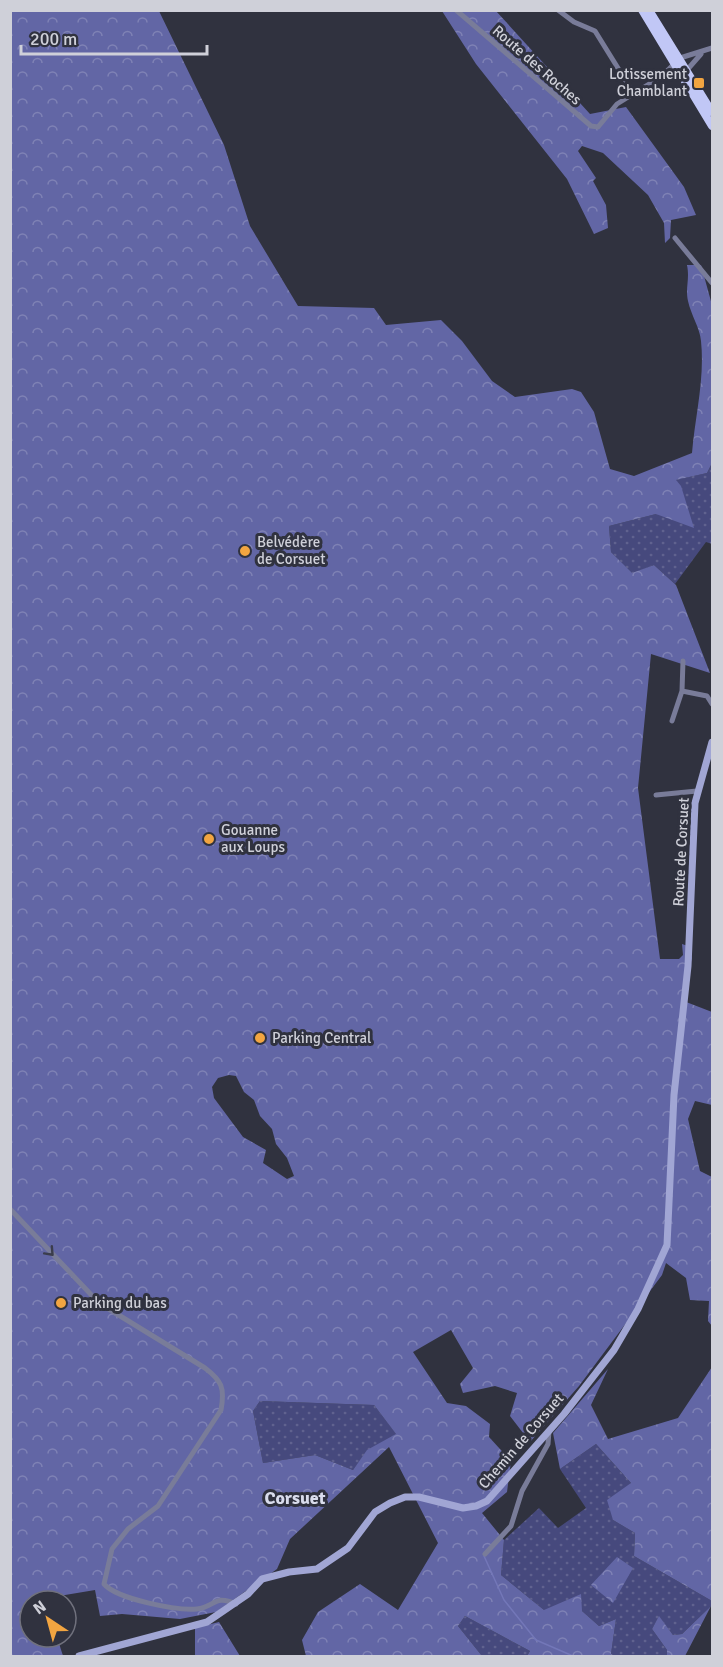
<svg xmlns="http://www.w3.org/2000/svg" width="723" height="1667" viewBox="0 0 723 1667" font-family="Signika,sans-serif">
  <defs>
    <pattern id="grass-dots" width="8" height="8" patternUnits="userSpaceOnUse" patternTransform="scale(1.5)"><rect width="8" height="8" fill="#46497d"/><path d="M2 2h.1M6 6h.1" fill="none" stroke="#60628f" stroke-width="1.8" stroke-linecap="round"/></pattern>
    <pattern id="forest-crowns" width="20" height="18" patternUnits="userSpaceOnUse" patternTransform="scale(1.5)"><rect width="20" height="18" fill="#6266a5"/><path d="M2 6a3 3 0 1 1 6 0M12 15a3 3 0 1 1 6 0" fill="none" stroke="#7f82b5"/></pattern>
  </defs>
  <rect width="100%" height="100%" fill="#30323f"/>
  <!-- grass -->
  <path fill="url(#grass-dots)" d="M 712,463 L 712,544 L 706,542 L 675,584 L 654,565 L 632,574 L 611,552 L 609,526 L 656,514 L 675,480 L 707,473 Z
    M 260,1401 L 374,1405 L 397,1435 L 368,1450 L 353,1470 L 315,1455 L 263,1463 L 253,1411 Z
    M 596,1444 L 631,1483 L 613,1520 L 635,1533 L 634,1556 L 712,1601 L 711,1606 L 682,1634 L 673,1635 L 659,1617 L 652,1629 L 667,1650 L 667,1656 L 616,1656 L 611,1654 L 616,1619 L 599,1626 L 582,1611 L 544,1610 L 501,1575 L 504,1540 L 539,1508 L 558,1528 L 586,1508 L 560,1469 Z
    M 465,1616 L 530,1651 L 527,1656 L 482,1656 L 458,1626 Z"/>
  <!-- forest -->
  <path fill="url(#forest-crowns)" fill-rule="evenodd" d="M 11,11 L 159,11 L 224,145 L 250,226 L 298,306 L 374,308 L 386,325 L 441,320 L 462,341 L 492,381 L 515,397 L 572,389 L 581,392 L 594,412 L 610,469 L 634,476 L 692,453 C 695,416 705,379 701,341 C 700,328 691,315 688,301 C 685,287 690,280 687,265 L 701,265 L 712,305 L 712,463 L 707,473 L 676,480 L 681,486 L 694,528 L 656,514 L 609,526 L 611,552 L 632,573 L 654,565 L 676,585 L 710,673 L 651,654 L 638,788 L 660,959 L 679,959 L 683,955 L 682,944 L 688,946 L 692,958 L 681,1000 L 712,1012 L 712,1105 L 695,1101 L 688,1119 L 700,1171 L 712,1177 L 712,1326 L 708,1321 L 709,1301 L 690,1300 L 686,1278 L 666,1263 L 662,1275 L 579,1386 L 530,1442 L 510,1416 L 517,1393 L 495,1386 L 463,1393 L 460,1384 L 473,1368 L 451,1330 L 413,1352 L 447,1403 L 466,1406 L 490,1424 L 489,1437 L 511,1461 L 507,1492 L 482,1513 L 504,1540 L 501,1575 L 544,1610 L 581,1594 L 582,1611 L 599,1626 L 616,1619 L 611,1654 L 616,1656 L 527,1656 L 530,1651 L 465,1616 L 458,1626 L 482,1656 L 306,1656 L 302,1640 L 318,1612 L 360,1584 L 398,1610 L 438,1543 L 389,1447 L 290,1539 L 277,1569 L 216,1612 L 180,1619 L 122,1614 L 100,1616 L 95,1590 L 47,1598 L 47,1601 L 30,1601 L 30,1637 L 57,1637 L 63,1656 L 11,1656 ZM 229,1075 L 236,1076 L 244,1092 L 254,1100 L 260,1116 L 272,1129 L 276,1144 L 287,1158 L 294,1176 L 287,1179 L 263,1163 L 266,1150 L 243,1137 L 214,1098 L 212,1087 L 218,1078 ZM 260,1401 L 374,1405 L 396,1434 L 367,1450 L 353,1470 L 315,1455 L 263,1463 L 253,1411 Z
    M 442,11 L 496,11 L 590,114 L 626,107 L 684,187 L 696,215 L 671,220 L 670,238 L 665,243 L 664,223 L 648,195 L 603,153 L 582,146 L 578,151 L 596,178 L 593,181 L 606,205 L 608,228 L 594,234 L 567,179 L 476,64 Z
    M 712,1367 L 712,1601 L 634,1556 L 635,1533 L 613,1520 L 607,1500 L 631,1483 L 596,1444 L 560,1469 L 553,1433 L 608,1369 L 591,1405 L 608,1439 L 678,1418 Z
    M 617,1557 L 633,1568 L 613,1603 L 591,1585 Z
    M 711,1606 L 685,1656 L 667,1656 L 667,1650 L 652,1629 L 659,1616 L 673,1635 L 682,1634 Z
    M 219,1622 L 240,1656 L 195,1656 L 195,1628 Z"/>
  <g fill="none" stroke-linecap="round" stroke-linejoin="round">
    <!-- stream -->
    <path stroke="#7377b8" stroke-width="1.5" d="M 484,1556 L 504,1600 L 536,1640 L 573,1656"/>
    <!-- street -->
    <path stroke="#797c99" stroke-width="5" d="M 456,10 L 591,126 L 598,127 L 617,104 L 662,76 L 674,64
      M 558,10 L 574,22 L 595,31 L 634,94
      M 680,58 L 712,48
      M 687,70 L 701,54
      M 662,76 L 674,75 L 679,70
      M 675,238 L 712,283
      M 682,691 L 707,696 L 712,704
      M 672,721 L 682,691 L 683,661
      M 656,795 L 697,791
      M 10,1209 L 99,1303 L 205,1368 C 222,1381 225,1388 221,1410 L 158,1506 L 128,1529 L 112,1549 L 104,1584 C 117,1599 177,1611 197,1609 C 215,1607 214,1594 236,1604
      M 485,1554 L 511,1526 L 522,1491 L 548,1444 L 549,1431"/>
    <!-- secondary -->
    <path stroke="#a1a6d4" stroke-width="7" d="M 79,1656 L 207,1622 L 248,1594 L 262,1579 L 289,1572 L 317,1569 L 348,1548 L 375,1512 L 390,1503 L 405,1497 L 419,1497 L 463,1508 L 476,1506 L 487,1501 L 564,1414 L 614,1350 L 638,1309 L 667,1245 L 674,1095 L 688,966 L 695,803 L 712,742"/>
    <!-- primary -->
    <path stroke="#c1c7f6" stroke-width="8" d="M 642,10 L 712,126
      M 649,10 L 712,112"/>
  </g>
  <!-- one-way arrows -->
  <defs><path id="oneway-chevron" d="M-2-3.5L2.5 0L-2 3.5" fill="none" stroke-width="1.6" stroke-linecap="round" stroke-linejoin="round" transform="scale(1.5)"/></defs>
  <use stroke="#3b3d4c" href="#oneway-chevron" transform="translate(50 1252) rotate(47)"/>
  <!-- markers -->
  <g fill="#f2a541" stroke="#30323f" stroke-width="2">
    <rect x="693" y="77" width="12" height="12" rx="3"/>
    <circle cx="245" cy="551" r="6"/>
    <circle cx="209" cy="839" r="6"/>
    <circle cx="260" cy="1038" r="6"/>
    <circle cx="61" cy="1303" r="6"/>
  </g>
  <g text-anchor="middle" dominant-baseline="central" stroke-width="6" stroke-linejoin="round" paint-order="stroke">
    <!-- street labels -->
    <g font-size="15" fill="#cfd0d9" stroke="#30323f">
      <text transform="translate(537 65) rotate(41)">Route des Roches</text>
      <text transform="translate(681 852) rotate(-87)">Route de Corsuet</text>
      <text transform="translate(521 1441) rotate(-49)">Chemin de Corsuet</text>
    </g>
    <!-- poi labels -->
    <g font-size="15" fill="#cfd0d9" stroke="#30323f" text-anchor="start">
      <text x="687" y="74" text-anchor="end">Lotissement<tspan x="687" dy="17">Chamblant</tspan></text>
      <text x="257" y="542">Belvédère<tspan x="257" dy="17">de Corsuet</tspan></text>
      <text x="221" y="830">Gouanne<tspan x="221" dy="17">aux Loups</tspan></text>
      <text x="272" y="1038">Parking Central</text>
      <text x="73" y="1303">Parking du bas</text>
    </g>
    <!-- quarter labels -->
    <g font-size="18" font-weight="bold" fill="#d9dcec" stroke="#30323f">
      <text x="295" y="1498">Corsuet</text>
    </g>
  </g>
  <!-- border -->
  <rect width="723" height="1667" fill="none" stroke="#cfd0d9" stroke-width="24"/>
  <!-- north arrow -->
  <g transform="translate(48 1619) rotate(324)"><circle r="28" fill="#30323f" stroke="#70717d" stroke-width="1.5"/>
  <path d="M0-4.5L10 22L0 15L-10 22Z" fill="#f2a541"/>
  <text y="-9" font-size="16" font-weight="bold" text-anchor="middle" fill="#cfd0d9">N</text>
  </g>
  <!-- scale -->
  <path d="M21 45v9h186v-9" fill="none" stroke="#cfd0d9" stroke-width="3"/>
  <text x="30" y="45" font-size="18" fill="#cfd0d9" stroke="#30323f" stroke-width="4.5" paint-order="stroke">200 m</text>
</svg>
